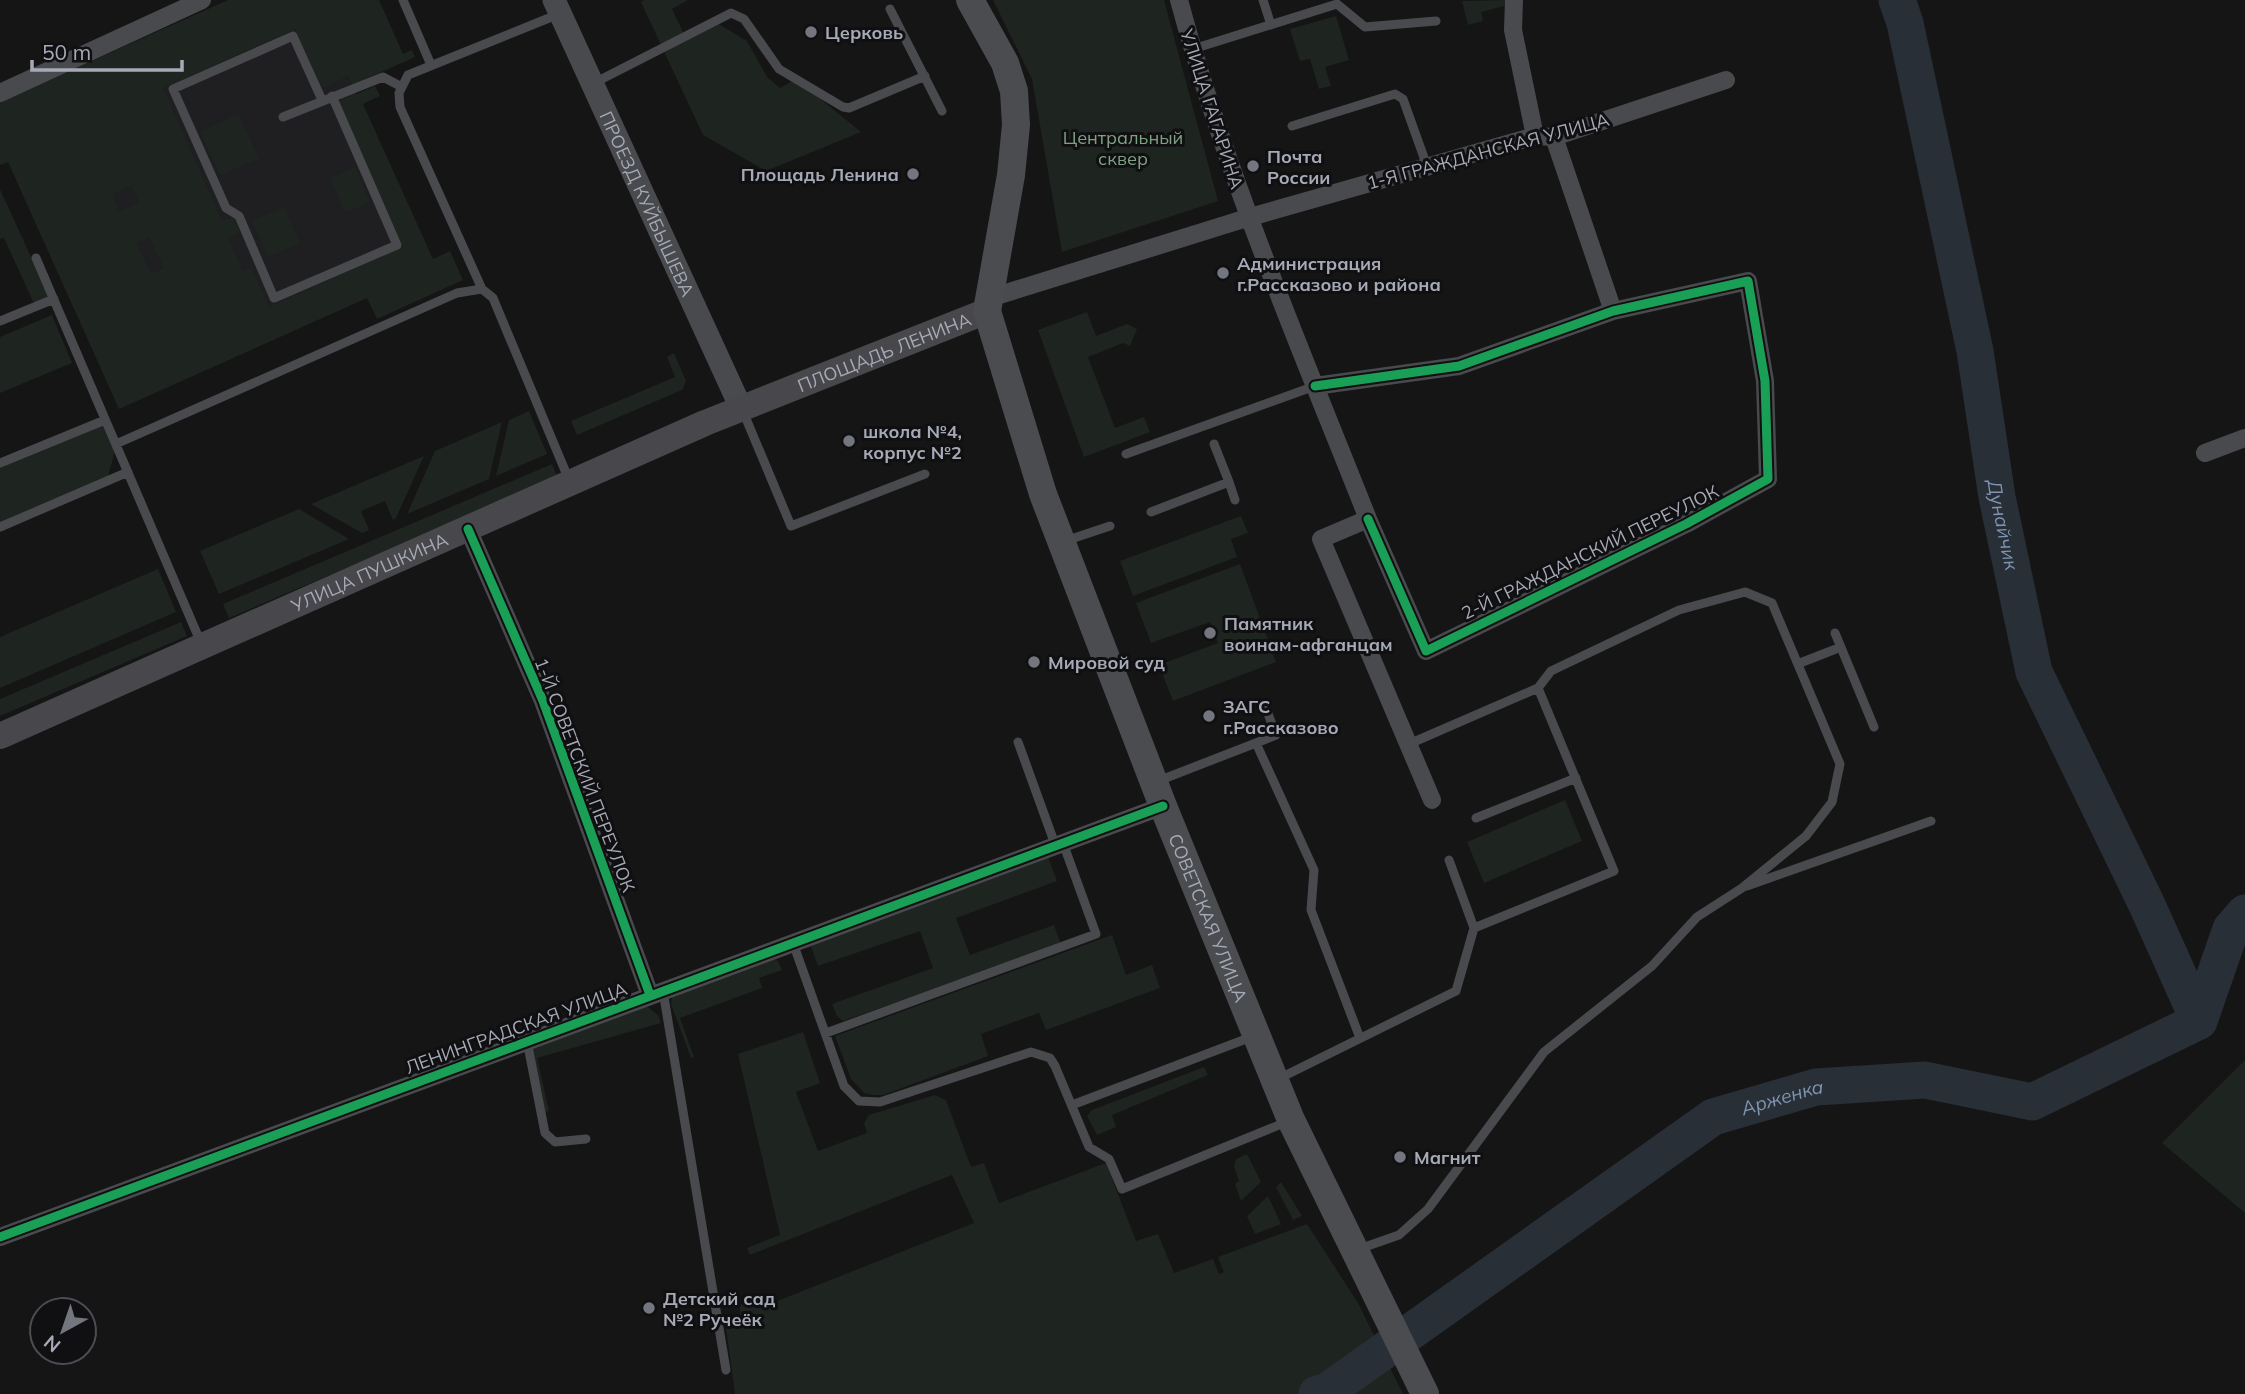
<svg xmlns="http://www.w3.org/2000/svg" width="2245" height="1394" viewBox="0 0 2245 1394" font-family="Mulish,sans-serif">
  <rect width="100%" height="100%" fill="#151515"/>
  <!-- built -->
  <path fill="#1f1f21" d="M 258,0 L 314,0 L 434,268 L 119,409 L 0,115 Z"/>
  <!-- green -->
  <path fill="#1e241f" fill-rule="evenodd" d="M 228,0 L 379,0 L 403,54 L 412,50 L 415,57 L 352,85 L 348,76 L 322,88 L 295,29 L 163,88 L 222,221 L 233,217 L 240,232 L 228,238 L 243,271 L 252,268 L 269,307 L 403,247 L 338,102 L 375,86 L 380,96 L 363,104 L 433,259 L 450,251 L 463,280 L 377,319 L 367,298 L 119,409 L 8,162 L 0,165 L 0,102 ZM 132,186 L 139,203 L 119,211 L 112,194 ZM 149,237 L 164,268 L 151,274 L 137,243 Z
    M 644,0 L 688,0 L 672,9 L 685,36 L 715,22 L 747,41 L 767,77 L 780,88 L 796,79 L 861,132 L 766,171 L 703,135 L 641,2 Z
    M 993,0 L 1164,0 L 1218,201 L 1062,252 L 1032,79 Z
    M 1508,0 L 1504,6 L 1481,12 L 1483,21 L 1468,25 L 1462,1 Z
    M 1336,16 L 1349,60 L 1325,67 L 1331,86 L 1319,89 L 1310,59 L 1300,61 L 1290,29 Z
    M 239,114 L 259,159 L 220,175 L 200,131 Z
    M 355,167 L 370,202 L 345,213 L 330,178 Z
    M 0,189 L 51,301 L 36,308 L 4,238 L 0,239 Z
    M 284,207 L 300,243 L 268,257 L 252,221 Z
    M 1087,312 L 1096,336 L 1127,324 L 1137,329 L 1130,346 L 1123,343 L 1088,357 L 1115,428 L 1144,417 L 1150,432 L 1084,457 L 1038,330 Z
    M 52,315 L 72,363 L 0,393 L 0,337 Z
    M 674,353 L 686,381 L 682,390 L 577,435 L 571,421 L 675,377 L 667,357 Z
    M 529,411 L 547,454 L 496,476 L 509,420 Z
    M 103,417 L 116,447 L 108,477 L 0,522 L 0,460 Z
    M 502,422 L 489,479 L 407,514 L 435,451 Z
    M 424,456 L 396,518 L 393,520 L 385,501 L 361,511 L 369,530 L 362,533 L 311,504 Z
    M 552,464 L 558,478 L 229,618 L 223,604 Z
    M 299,509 L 349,539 L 219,594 L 200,551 Z
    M 1241,516 L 1248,533 L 1231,539 L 1237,557 L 1133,596 L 1120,561 Z
    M 1240,564 L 1276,662 L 1173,701 L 1159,665 L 1218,643 L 1210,622 L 1151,643 L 1136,603 Z
    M 158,569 L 176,612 L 0,688 L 0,637 Z
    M 181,622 L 187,636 L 0,716 L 0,699 Z
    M 1565,800 L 1582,841 L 1484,883 L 1467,842 Z
    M 1048,857 L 1057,881 L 956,918 L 970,955 L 1054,925 L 1061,945 L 843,1021 L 837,1016 L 832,1004 L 933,968 L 920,931 L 818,966 L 810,944 Z
    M 1112,935 L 1126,975 L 1152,965 L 1160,988 L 1046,1030 L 1039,1013 L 981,1034 L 988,1056 L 883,1095 L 873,1095 L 864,1093 L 851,1079 L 835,1036 Z
    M 773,959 L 778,961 L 782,970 L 759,978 L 762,988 L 680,1018 L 694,1057 L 691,1058 L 671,1004 L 672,997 Z
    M 647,1006 L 658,1015 L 661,1023 L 537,1058 L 549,1111 L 545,1112 L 533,1049 Z
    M 803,1032 L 820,1083 L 796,1092 L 818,1151 L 867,1133 L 864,1123 L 869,1115 L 935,1095 L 946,1100 L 971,1167 L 984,1163 L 999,1203 L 1106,1163 L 1136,1241 L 1158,1234 L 1174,1273 L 1213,1259 L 1219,1274 L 1224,1272 L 1218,1257 L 1307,1224 L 1358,1303 L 1403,1394 L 735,1394 L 726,1327 L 740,1315 C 738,1301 746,1297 757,1293 L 761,1300 L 772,1296 L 775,1302 L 974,1223 L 952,1175 L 750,1255 L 747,1248 L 780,1235 L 738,1054 Z
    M 2245,1060 L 2245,1213 L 2162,1143 Z
    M 1204,1067 L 1208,1075 L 1112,1115 L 1116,1127 L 1097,1135 L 1087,1116 L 1092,1110 Z
    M 1247,1154 L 1261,1182 L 1241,1201 L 1235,1184 L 1239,1181 L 1234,1167 L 1236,1159 Z
    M 1281,1182 L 1302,1216 L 1293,1220 L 1276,1187 Z
    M 1268,1196 L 1281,1224 L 1255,1234 L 1247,1216 Z"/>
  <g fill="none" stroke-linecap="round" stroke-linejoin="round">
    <!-- river -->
    <g stroke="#292f37" stroke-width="37">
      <path id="s1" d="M 1897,0 L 1905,23 L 1975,351 L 1997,497 L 2034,672 L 2147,905 L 2199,1021"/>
      <path id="s2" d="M 1317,1394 L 1326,1392 L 1713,1117 L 1816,1087 L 1925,1080 L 2032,1102 L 2199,1021 L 2231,929 L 2245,913"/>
    </g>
    <!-- service -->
    <path stroke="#494a4e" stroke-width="9" d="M 403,0 L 431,65
      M 1263,0 L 1271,25
      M 890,9 L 942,111
      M 1193,49 L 1337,4 L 1365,27 L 1436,21
      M 594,83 L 731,13 L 744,19 L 779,69 L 843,107 L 849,108 L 925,76
      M 322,100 L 293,36 L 173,89 L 226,208 L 239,216 L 274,298 L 397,245 L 332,96
      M 283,117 L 383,77 L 400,86
      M 1292,126 L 1395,94 L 1403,99 L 1427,166
      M 36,258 L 201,643
      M 482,289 L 400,107 L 399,93 L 408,75 L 559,14
      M 0,321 L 54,299
      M 742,409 L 791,526 L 925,474
      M 116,444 L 457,293 L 482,289 L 493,298 L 569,480
      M 1214,444 L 1229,482
      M 1126,454 L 1315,386
      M 0,463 L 105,420
      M 1151,512 L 1229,482 L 1235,500
      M 0,527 L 128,472
      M 1065,541 L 1110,526
      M 1835,633 L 1874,727
      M 1800,663 L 1841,647
      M 1018,742 L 1056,847
      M 1256,743 L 1276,735 L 1264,703
      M 1409,744 L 1538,688
      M 1158,781 L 1256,743 L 1314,870 L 1311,910 L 1360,1038
      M 1476,818 L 1576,778
      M 1449,860 L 1474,928
      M 1747,886 L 1931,821
      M 793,943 L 844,1086 L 859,1101 L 880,1102 L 1031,1052 L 1050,1058 L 1055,1066 L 1089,1147 L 1109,1159 L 1122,1189 L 1289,1121
      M 663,991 L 726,1370
      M 826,1033 L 1096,934 L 1063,843
      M 527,1041 L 545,1133 L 555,1142 L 586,1139
      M 1278,1079 L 1456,991 L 1474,928 L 1614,871 L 1538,688 L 1551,671 L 1679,610 L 1745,592 L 1772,603 L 1840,764 L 1832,802 L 1806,836 L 1742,888 L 1697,917 L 1652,966 L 1544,1052 L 1428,1209 L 1399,1235 L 1359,1249
      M 1072,1105 L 1254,1036"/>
    <!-- minor -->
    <path stroke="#494a4e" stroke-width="18" d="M 1179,0 C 1227,178 1300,347 1368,519 L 1321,539 L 1432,800
      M 1514,0 L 1513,30 L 1535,136
      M 0,93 L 202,0
      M 1554,137 L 1613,311
      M 990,298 L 1247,218 L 1535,136 L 1554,137 L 1726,80
      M 1315,386 L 1459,366 L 1613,311 L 1748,281 L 1765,381 L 1768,479 L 1686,524 L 1426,651 L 1368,519
      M 2205,453 L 2245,438
      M 468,529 L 543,701 L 650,995
      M 0,1237 L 1163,806"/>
    <!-- tertiary -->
    <path stroke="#494a4e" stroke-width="23" id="s3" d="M 554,0 L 741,408"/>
    <!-- secondary -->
    <path stroke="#48484c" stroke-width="26" id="s4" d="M 0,736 L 705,423 L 987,311"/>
    <!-- primary -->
    <path stroke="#4b4c50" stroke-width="28" id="s5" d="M 970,0 L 1005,63 L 1014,91 L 1016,125 L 1011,175 L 987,311 L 1043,494 L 1163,806 L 1291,1120 L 1425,1394"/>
    <!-- cycleway casing -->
    <g stroke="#100f11" stroke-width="13">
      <path id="cycleway" d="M 1315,386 L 1459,366 L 1613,311 L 1748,281 L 1765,381 L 1768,479 L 1686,524 L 1426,651 L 1368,519
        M 468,529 L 543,701 L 650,995
        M 0,1237 L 1163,806"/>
    </g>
    <!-- cycleway -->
    <use href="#cycleway" stroke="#1a9f57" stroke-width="9"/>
  </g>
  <!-- markers -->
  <g fill="#73767e" stroke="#100f11" stroke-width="2.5">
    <circle cx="811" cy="32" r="7"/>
    <circle cx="1253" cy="166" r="7"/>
    <circle cx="913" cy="174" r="7"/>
    <circle cx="1223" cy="273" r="7"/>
    <circle cx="849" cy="441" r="7"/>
    <circle cx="1210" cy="633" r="7"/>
    <circle cx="1034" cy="662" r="7"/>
    <circle cx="1209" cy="716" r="7"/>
    <circle cx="1400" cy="1157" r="7"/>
    <circle cx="649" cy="1308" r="7"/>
  </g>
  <g text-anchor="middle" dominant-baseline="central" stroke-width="6" stroke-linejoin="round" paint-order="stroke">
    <!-- poi labels -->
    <g font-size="18" font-weight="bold" fill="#a6aab6" stroke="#100f11" text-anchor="start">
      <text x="825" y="32">Церковь</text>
      <text x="1267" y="156">Почта<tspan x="1267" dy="21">России</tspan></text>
      <text x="899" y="174" text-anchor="end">Площадь Ленина</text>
      <text x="1237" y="263">Администрация<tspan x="1237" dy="21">г.Рассказово и района</tspan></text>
      <text x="863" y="431">школа №4,<tspan x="863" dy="21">корпус №2</tspan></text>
      <text x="1224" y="623">Памятник<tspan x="1224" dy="21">воинам-афганцам</tspan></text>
      <text x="1048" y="662">Мировой суд</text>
      <text x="1223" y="706">ЗАГС<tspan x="1223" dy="21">г.Рассказово</tspan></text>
      <text x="1414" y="1157">Магнит</text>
      <text x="663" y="1298">Детский сад<tspan x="663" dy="21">№2 Ручеёк</tspan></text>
    </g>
    <!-- street labels -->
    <g font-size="18" fill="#a6aab6" stroke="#100f11">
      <text transform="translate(1212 109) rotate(72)">УЛИЦА ГАГАРИНА</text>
      <text transform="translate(1488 151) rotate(-15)">1-Я ГРАЖДАНСКАЯ УЛИЦА</text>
      <text stroke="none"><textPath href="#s3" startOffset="224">ПРОЕЗД КУЙБЫШЕВА</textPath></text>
      <text stroke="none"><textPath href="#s4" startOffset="964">ПЛОЩАДЬ ЛЕНИНА</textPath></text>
      <text transform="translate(1590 552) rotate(-26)">2-Й ГРАЖДАНСКИЙ ПЕРЕУЛОК</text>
      <text stroke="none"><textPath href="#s4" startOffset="404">УЛИЦА ПУШКИНА</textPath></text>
      <text transform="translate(585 775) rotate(69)">1-Й СОВЕТСКИЙ ПЕРЕУЛОК</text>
      <text stroke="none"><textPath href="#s5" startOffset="970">СОВЕТСКАЯ УЛИЦА</textPath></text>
      <text transform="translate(516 1028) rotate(-20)">ЛЕНИНГРАДСКАЯ УЛИЦА</text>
    </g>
    <!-- park labels -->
    <g font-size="18" fill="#7ea183" stroke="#100f11">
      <text x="1123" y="137">Центральный<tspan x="1123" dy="21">сквер</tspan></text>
    </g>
    <!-- water labels -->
    <g font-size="19" font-style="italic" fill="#7e94b1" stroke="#100f11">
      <text stroke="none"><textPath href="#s1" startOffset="536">Дунайчик</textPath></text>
      <text stroke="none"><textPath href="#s2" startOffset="556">Арженка</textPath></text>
    </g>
  </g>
  <!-- north arrow -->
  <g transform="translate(63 1331) rotate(220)"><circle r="33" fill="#100f11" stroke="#4c4d53" stroke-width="2"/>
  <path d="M0-5L12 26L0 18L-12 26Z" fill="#73767e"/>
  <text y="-10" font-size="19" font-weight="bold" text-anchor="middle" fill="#a6aab6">N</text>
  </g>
  <!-- scale -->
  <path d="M32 60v10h150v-10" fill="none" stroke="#a6aab6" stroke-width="3.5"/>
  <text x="42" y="60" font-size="21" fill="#a6aab6" stroke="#100f11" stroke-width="5" paint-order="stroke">50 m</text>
</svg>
